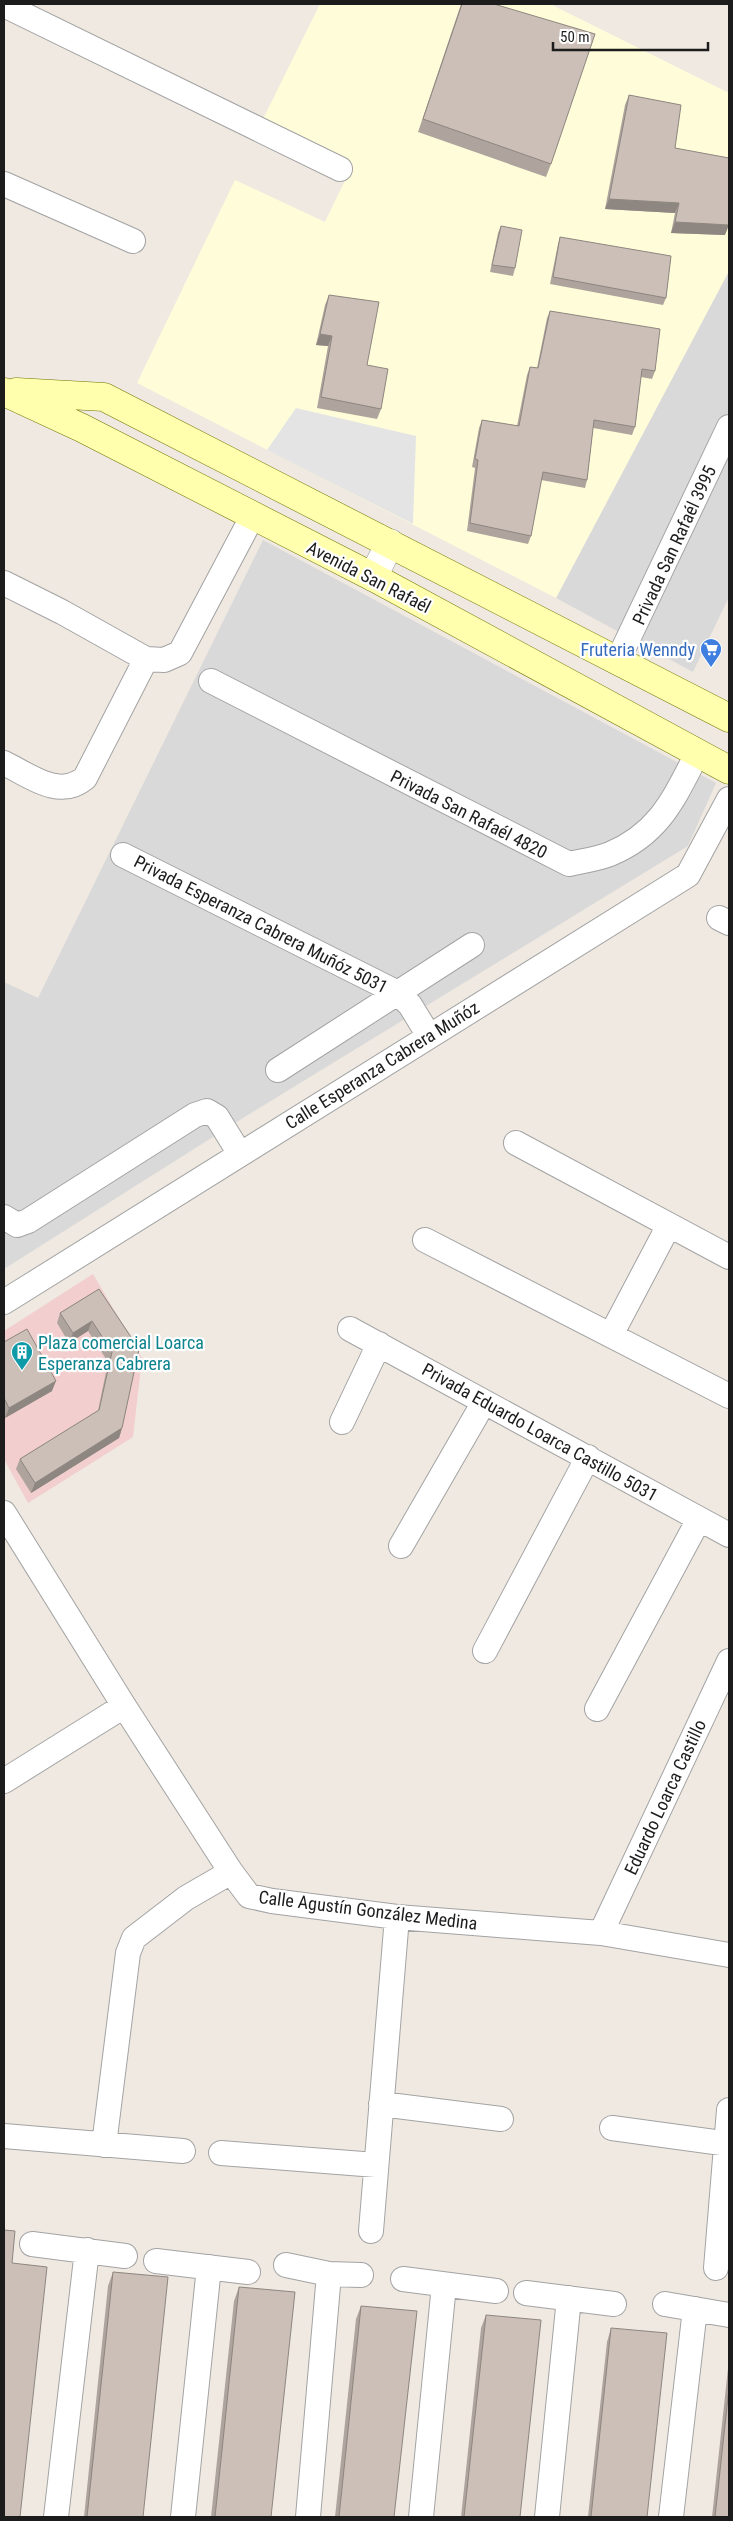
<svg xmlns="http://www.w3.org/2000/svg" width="733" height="2521" viewBox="0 0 733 2521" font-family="'Roboto Condensed',sans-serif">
  <rect width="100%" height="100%" fill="#efe9e1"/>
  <!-- residential -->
  <path fill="#dad9d9" d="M 729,271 L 729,597 L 693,672 L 556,598 Z
    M 263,540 L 716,783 L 688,846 L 251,1113 L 4,1269 L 4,982 L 38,998 Z"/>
  <!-- commercial -->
  <path fill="#f2cece" d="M 93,1274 L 142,1358 L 133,1437 L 28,1503 L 4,1459 L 4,1331 Z"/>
  <!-- education -->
  <path fill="#fffdd9" d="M 320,4 L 550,4 L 729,93 L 729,271 L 556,598 L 137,383 L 235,180 L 325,222 L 353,164 L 263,119 Z"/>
  <!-- parking -->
  <path fill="#e4e4e4" d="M 296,408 L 416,436 L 413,524 L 267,450 Z"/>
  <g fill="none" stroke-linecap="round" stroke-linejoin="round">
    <!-- minor casing -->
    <g stroke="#a3a3a3" stroke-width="26">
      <path id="minor" d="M 4,5 L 340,169
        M 4,184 L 133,241
        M 4,583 L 62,612 L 146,659 L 164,660 L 180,653 L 252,517
        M 617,662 L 729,427
        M 211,681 L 569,864 C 582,861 598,859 610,854 C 660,833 674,798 697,754
        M 4,763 C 29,775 59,800 85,778 L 146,659
        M 123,855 L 398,993 L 410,1005 L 429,1036
        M 719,918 L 729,923
        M 278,1070 L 472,945
        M 516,1143 L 729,1257
        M 4,1217 L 17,1225 L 28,1221 L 195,1115 L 207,1111 L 217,1117 L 240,1154
        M 425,1240 L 729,1396
        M 4,1302 L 688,875 L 729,799
        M 350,1329 L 729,1535
        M 611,1335 L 669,1225
        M 342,1422 L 379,1344
        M 4,1513 L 124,1706 L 231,1872 L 249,1896 L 272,1901 L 397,1917 L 601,1933 L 729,1955
        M 401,1546 L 484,1402
        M 485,1651 L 588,1457
        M 597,1709 L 699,1519
        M 4,1781 L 124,1706
        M 601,1933 L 729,1661
        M 381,2104 L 501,2119
        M 612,2128 L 729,2144
        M 4,2136 L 183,2151
        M 104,2145 L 128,1953 L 134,1938 L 186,1898 L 231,1872
        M 221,2153 L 376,2165
        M 371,2231 L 397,1917
        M 32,2244 L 125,2256
        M 156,2261 L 248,2272
        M 286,2265 L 329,2274 L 361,2275
        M 716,2268 L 729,2110
        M 403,2279 L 496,2291
        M 526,2293 L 614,2304
        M 665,2304 L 729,2315
        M 56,2517 L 87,2250
        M 183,2517 L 209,2267
        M 308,2517 L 329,2274
        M 421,2517 L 444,2285
        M 547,2517 L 569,2298
        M 671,2517 L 695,2309"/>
    </g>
    <!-- tertiary casing -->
    <g stroke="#a3a3a3" stroke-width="29">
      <path id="tertiary" d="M 373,577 L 390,543"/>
    </g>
    <!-- secondary casing -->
    <g stroke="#707600" stroke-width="29">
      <path id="secondary" d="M 4,392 L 82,428 L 373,577 L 729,770
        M 16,392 L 104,397 L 729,718"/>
    </g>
    <!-- minor -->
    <use href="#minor" stroke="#fff" stroke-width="24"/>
    <!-- tertiary -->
    <use href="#tertiary" stroke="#fff" stroke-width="28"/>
    <!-- secondary -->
    <use href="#secondary" stroke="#ffffae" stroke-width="28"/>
  </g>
  <!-- wall -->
  <path fill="#afa49d" d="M 461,4 L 551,164 L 546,177 L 418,132 Z
    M 629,95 L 675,148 L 725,235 L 671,233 L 675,213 L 605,209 L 625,105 Z
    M 501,226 L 515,268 L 513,276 L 490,272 L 498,233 Z
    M 560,237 L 666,298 L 663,305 L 550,284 L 558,244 Z
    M 329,295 L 367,365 L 381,409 L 377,419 L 317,408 L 328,346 L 316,345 L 325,305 Z
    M 550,311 L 655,371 L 652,379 L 641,377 L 635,427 L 632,435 L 593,428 L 587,480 L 585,488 L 541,480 L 531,536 L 528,544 L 467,531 L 475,468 L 472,467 L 479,428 L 482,420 L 517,426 L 527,375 L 530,367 L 537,368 L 547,318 Z
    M 99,1289 L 139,1349 L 122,1428 L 119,1438 L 31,1493 L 16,1469 L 20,1459 L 98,1411 L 108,1362 L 88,1331 L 69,1343 L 57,1323 L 60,1313 Z
    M 4,1342 L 52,1391 L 5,1418 L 4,1415 Z
    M 113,2272 L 143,2517 L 84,2517 L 108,2286 Z
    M 239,2287 L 271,2517 L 211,2517 L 234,2301 Z
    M 361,2306 L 394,2517 L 335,2517 L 356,2319 Z
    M 486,2315 L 520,2517 L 461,2517 L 481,2328 Z
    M 611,2328 L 647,2517 L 588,2517 L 607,2342 Z
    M 729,2358 L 729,2517 L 712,2517 L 729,2359 Z"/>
  <!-- shaded-wall -->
  <path fill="#8e8680" d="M 609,199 L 679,203 L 675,213 L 605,209 Z
    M 675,222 L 729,225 L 725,235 L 671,233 Z
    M 320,334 L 332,336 L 328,346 L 316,345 Z
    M 92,1321 L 88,1331 L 69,1343 L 73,1333 Z
    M 56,1381 L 52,1391 L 5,1418 L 9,1408 Z
    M 122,1428 L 119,1438 L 31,1493 L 35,1483 Z"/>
  <!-- building -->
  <path fill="#cbbfb7" stroke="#8e8680" d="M 462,4 L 494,4 L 595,34 L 551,164 L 423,119 Z
    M 629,95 L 681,105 L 675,148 L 729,158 L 729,225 L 675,222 L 679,203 L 609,199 Z
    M 501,226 L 522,230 L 515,268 L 492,265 Z
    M 560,237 L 671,256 L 666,298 L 553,277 Z
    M 329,295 L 379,302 L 367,365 L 388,369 L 381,409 L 321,397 L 332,336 L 320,334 Z
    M 550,311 L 660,329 L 655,371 L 642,369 L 635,427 L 594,420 L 587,480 L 543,472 L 531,536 L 470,523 L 478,460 L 475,459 L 482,420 L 519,426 L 530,367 L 538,368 Z
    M 99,1289 L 139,1349 L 122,1428 L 35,1483 L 20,1459 L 99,1410 L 112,1352 L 92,1321 L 73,1333 L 60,1313 Z
    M 27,1329 L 56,1381 L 9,1408 L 4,1398 L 4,1342 Z
    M 4,2230 L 15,2231 L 12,2263 L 47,2267 L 20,2517 L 4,2517 Z
    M 113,2272 L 168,2277 L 143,2517 L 87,2517 Z
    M 239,2287 L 295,2292 L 271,2517 L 215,2517 Z
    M 361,2306 L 417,2311 L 394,2517 L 339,2517 Z
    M 486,2315 L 541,2320 L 520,2517 L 464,2517 Z
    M 611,2328 L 667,2333 L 647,2517 L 591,2517 Z
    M 729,2388 L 729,2517 L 715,2517 Z"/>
  <!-- icons -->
  <defs>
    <g id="supermarket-pin" transform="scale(1.125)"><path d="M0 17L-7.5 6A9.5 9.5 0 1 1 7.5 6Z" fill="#3f7fe0" stroke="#fff"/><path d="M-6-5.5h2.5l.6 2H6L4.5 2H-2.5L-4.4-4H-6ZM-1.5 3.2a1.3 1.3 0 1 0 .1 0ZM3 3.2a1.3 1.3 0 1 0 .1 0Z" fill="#fff"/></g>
    <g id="building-pin" transform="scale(1.125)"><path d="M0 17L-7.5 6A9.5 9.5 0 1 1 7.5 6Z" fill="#0f9aa8" stroke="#fff"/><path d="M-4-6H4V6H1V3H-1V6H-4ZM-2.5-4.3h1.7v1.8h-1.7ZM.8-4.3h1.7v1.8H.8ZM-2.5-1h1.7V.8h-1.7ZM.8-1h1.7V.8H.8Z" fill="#fff"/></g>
  </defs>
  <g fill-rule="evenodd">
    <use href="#supermarket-pin" x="711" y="649"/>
    <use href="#building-pin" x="22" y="1352"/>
  </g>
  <g text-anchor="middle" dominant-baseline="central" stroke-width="4.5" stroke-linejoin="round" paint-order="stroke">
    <!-- street labels -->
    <g font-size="18" fill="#1c1c1c" stroke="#fff">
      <text transform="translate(674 545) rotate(-65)">Privada San Rafaél 3995</text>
      <text transform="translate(369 577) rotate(27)">Avenida San Rafaél</text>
      <text transform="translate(469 814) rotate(27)">Privada San Rafaél 4820</text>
      <text transform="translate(261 924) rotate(27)">Privada Esperanza Cabrera Muñóz 5031</text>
      <text transform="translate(382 1065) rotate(-32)">Calle Esperanza Cabrera Muñóz</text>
      <text transform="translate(540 1432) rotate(29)">Privada Eduardo Loarca Castillo 5031</text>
      <text transform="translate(665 1797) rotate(-65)">Eduardo Loarca Castillo</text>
      <text transform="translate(368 1910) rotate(7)">Calle Agustín González Medina</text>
    </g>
    <!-- shop labels -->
    <g font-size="18" fill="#366cbe" stroke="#fff" text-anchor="end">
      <text x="695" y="649">Fruteria Wenndy</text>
    </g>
    <!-- culture labels -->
    <g font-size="18" fill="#0d838f" stroke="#fff" text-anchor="start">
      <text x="38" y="1342">Plaza comercial Loarca<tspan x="38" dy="21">Esperanza Cabrera</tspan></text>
    </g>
  </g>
  <!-- border -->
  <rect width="733" height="2521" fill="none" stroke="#1c1c1c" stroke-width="10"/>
  <!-- scale -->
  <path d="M553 42v8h155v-8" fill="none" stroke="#1c1c1c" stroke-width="2.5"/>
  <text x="560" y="42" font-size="15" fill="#1c1c1c" stroke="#ffffff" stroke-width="4" paint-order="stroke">50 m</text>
</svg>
